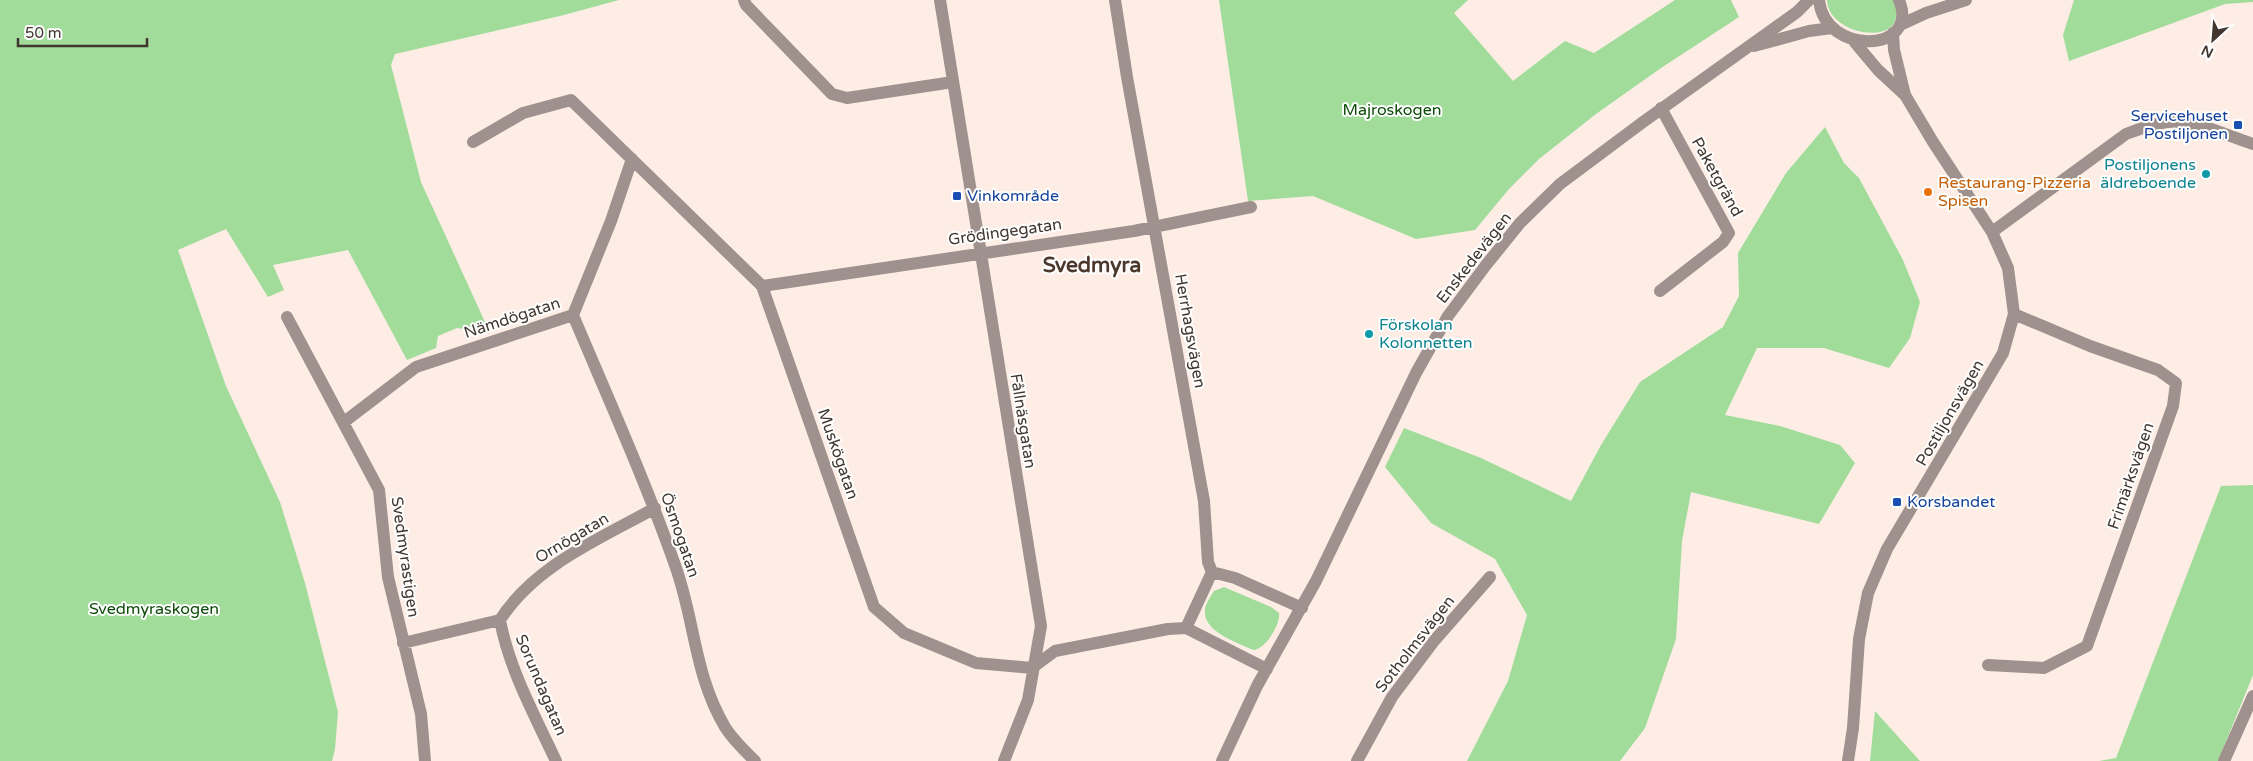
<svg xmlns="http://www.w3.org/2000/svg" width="2253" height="761" viewBox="0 0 2253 761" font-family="'Varela Round',sans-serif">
  <rect width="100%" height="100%" fill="#fdede4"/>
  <!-- green -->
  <path fill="#a1dc9b" d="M 0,0 L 619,0 L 560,16 L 395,54 L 391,65 L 421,182 L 490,333 L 457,328 L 438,336 L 436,348 L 407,360 L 348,250 L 273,265 L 284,290 L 268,297 L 226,229 L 178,250 L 226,386 L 280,502 L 305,583 L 338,712 L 335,749 L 332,761 L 0,761 Z
    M 1219,0 L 1468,0 L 1454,13 L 1513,81 L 1565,41 L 1594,53 L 1675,0 L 1731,0 L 1739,17 L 1661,68 L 1596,114 L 1539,159 L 1509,189 L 1475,230 L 1416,239 L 1313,196 L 1248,201 Z
    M 1827,0 L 1893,0 C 1914,49 1828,38 1827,0 Z
    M 2074,0 L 2253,0 L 2253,2 L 2225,4 L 2069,61 L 2063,35 Z
    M 1825,127 L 1844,163 L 1859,178 L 1903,260 L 1920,302 L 1910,338 L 1889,368 L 1824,348 L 1757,348 L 1725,415 L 1780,426 L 1840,445 L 1855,463 L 1819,524 L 1691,492 L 1682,541 L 1676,639 L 1645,728 L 1620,761 L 1467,761 L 1508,681 L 1527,615 L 1495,559 L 1431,523 L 1385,467 L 1404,428 L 1481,458 L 1571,501 L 1601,445 L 1640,382 L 1723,327 L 1739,296 L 1738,253 L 1786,173 Z
    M 2253,485 L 2253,675 L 2218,761 L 2099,761 L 2116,758 L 2221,486 Z
    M 1224,587 L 1271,607 L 1279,613 C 1281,624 1265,650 1253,650 C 1237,642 1202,632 1205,609 C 1206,603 1211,596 1214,591 Z
    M 1875,711 L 1920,761 L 1870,761 Z"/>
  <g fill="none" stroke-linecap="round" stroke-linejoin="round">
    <!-- minor -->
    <path stroke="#9e918e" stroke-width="12" d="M 744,0 L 746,5 L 832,94 L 847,98 L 953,82
      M 940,0 L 1041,626 L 1028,700 L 1004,761
      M 1115,0 L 1127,77 L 1204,501 L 1208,562 L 1212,572
      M 1819,0 C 1825,57 1921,53 1899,0
      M 1900,25 L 1926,13 L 1966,0
      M 1893,33 L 1894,50 L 1905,95
      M 1754,46 L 1809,31 L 1832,28
      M 473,142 L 523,113 L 571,100 L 762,286 L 874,607 L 904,633 L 976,663 L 1032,668 L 1055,651 L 1168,629 L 1186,628 L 1267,669
      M 1992,232 L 2126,134 C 2139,129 2153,124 2167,122 C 2195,119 2227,136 2253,144
      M 762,286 L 1134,231 L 1251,207
      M 1660,291 L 1723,242 L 1729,233 L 1661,108
      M 573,315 C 608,398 645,480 675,565 C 695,620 694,675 725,727 C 733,740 745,751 755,761
      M 287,317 L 379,490 L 388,577 L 421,714 L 425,761
      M 344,422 L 416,367 L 573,315 L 611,221 L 632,159
      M 1212,572 L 1235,578 L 1302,608
      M 500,620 C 509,669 535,716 556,761
      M 1186,628 L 1212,572
      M 403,643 L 500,620 C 535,565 600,539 655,508
      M 1988,665 L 2044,668 L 2087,646 L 2173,406 L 2176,383 L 2158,370 L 2090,346 L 2014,314
      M 1222,761 L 1257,686 L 1316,581 L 1416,373 L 1448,316 L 1486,265 L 1520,223 L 1560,184 L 1643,122 L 1797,12 L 1809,0
      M 1357,761 L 1392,697 L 1434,641 L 1490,577
      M 1848,761 L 1853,728 L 1859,639 L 1868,593 L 1887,549 L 2003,353 L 2014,314 L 2008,268 L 1992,232 L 1933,142 L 1905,95 L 1878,70 L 1852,39
      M 2224,761 L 2253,696"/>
  </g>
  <!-- markers -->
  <g fill="#1a4fb4" stroke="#fefefe" stroke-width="2">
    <rect x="2233" y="120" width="10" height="10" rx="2.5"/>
    <rect x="952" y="191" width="10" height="10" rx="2.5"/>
    <rect x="1892" y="497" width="10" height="10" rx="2.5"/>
  </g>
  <g fill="#0f9aa8" stroke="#fefefe" stroke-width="2">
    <circle cx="2206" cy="174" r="5"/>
    <circle cx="1369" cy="334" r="5"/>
  </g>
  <circle fill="#e8710a" stroke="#fefefe" stroke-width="2" cx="1928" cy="192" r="5"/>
  <g text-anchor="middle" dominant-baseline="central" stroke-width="4" stroke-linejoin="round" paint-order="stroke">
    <!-- park labels -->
    <g font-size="16" fill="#0c4c08" stroke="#fefefe">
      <text x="1392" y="110">Majroskogen</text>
      <text x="154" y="609">Svedmyraskogen</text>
    </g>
    <!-- transit labels -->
    <g font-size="16" fill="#164399" stroke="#fefefe" text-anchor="start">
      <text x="2228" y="116" text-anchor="end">Servicehuset<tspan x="2228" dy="18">Postiljonen</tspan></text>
      <text x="967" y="196">Vinkområde</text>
      <text x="1907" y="502">Korsbandet</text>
    </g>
    <!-- culture labels -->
    <g font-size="16" fill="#0d838f" stroke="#fefefe" text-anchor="end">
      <text x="2196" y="165">Postiljonens<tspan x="2196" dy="18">äldreboende</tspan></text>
      <text x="1379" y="325" text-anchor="start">Förskolan<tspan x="1379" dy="18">Kolonnetten</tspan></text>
    </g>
    <!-- street labels -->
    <g font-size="16" fill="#413730" stroke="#fefefe">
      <text transform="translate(1717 177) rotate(61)">Paketgränd</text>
      <text transform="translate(1005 232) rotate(-8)">Grödingegatan</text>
      <text transform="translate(1474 258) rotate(-52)">Enskedevägen</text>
      <text transform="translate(512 318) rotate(-18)">Nämdögatan</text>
      <text transform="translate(1190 331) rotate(80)">Herrhagsvägen</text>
      <text transform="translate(1950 413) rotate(-60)">Postiljonsvägen</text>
      <text transform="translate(1023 421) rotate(81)">Fållnäsgatan</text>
      <text transform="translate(838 454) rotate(71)">Muskögatan</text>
      <text transform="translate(2131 476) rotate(-71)">Frimärksvägen</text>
      <text transform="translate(680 535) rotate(71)">Ösmogatan</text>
      <text transform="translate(572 538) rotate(-31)">Ornögatan</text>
      <text transform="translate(405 557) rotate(82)">Svedmyrastigen</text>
      <text transform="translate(1415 644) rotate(-52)">Sotholmsvägen</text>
      <text transform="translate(541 685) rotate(67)">Sorundagatan</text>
    </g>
    <!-- food labels -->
    <g font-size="16" fill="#c56008" stroke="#fefefe" text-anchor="start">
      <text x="1938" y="183">Restaurang-Pizzeria<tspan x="1938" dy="18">Spisen</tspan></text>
    </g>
    <!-- district labels -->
    <g font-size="21" font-weight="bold" fill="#4d392c" stroke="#fefefe">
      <text x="1092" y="265">Svedmyra</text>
    </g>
  </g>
  <!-- north arrow -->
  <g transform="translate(2213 40) rotate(206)" stroke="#fefefe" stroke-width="4" paint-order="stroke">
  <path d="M0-4L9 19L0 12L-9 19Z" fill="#413730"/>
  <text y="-8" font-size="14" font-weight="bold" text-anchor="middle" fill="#413730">N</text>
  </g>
  <!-- scale -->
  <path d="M18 38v8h129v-8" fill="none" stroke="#413730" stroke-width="2.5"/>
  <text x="25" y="38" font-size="15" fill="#413730" stroke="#fefefe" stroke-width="4" paint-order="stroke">50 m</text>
</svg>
